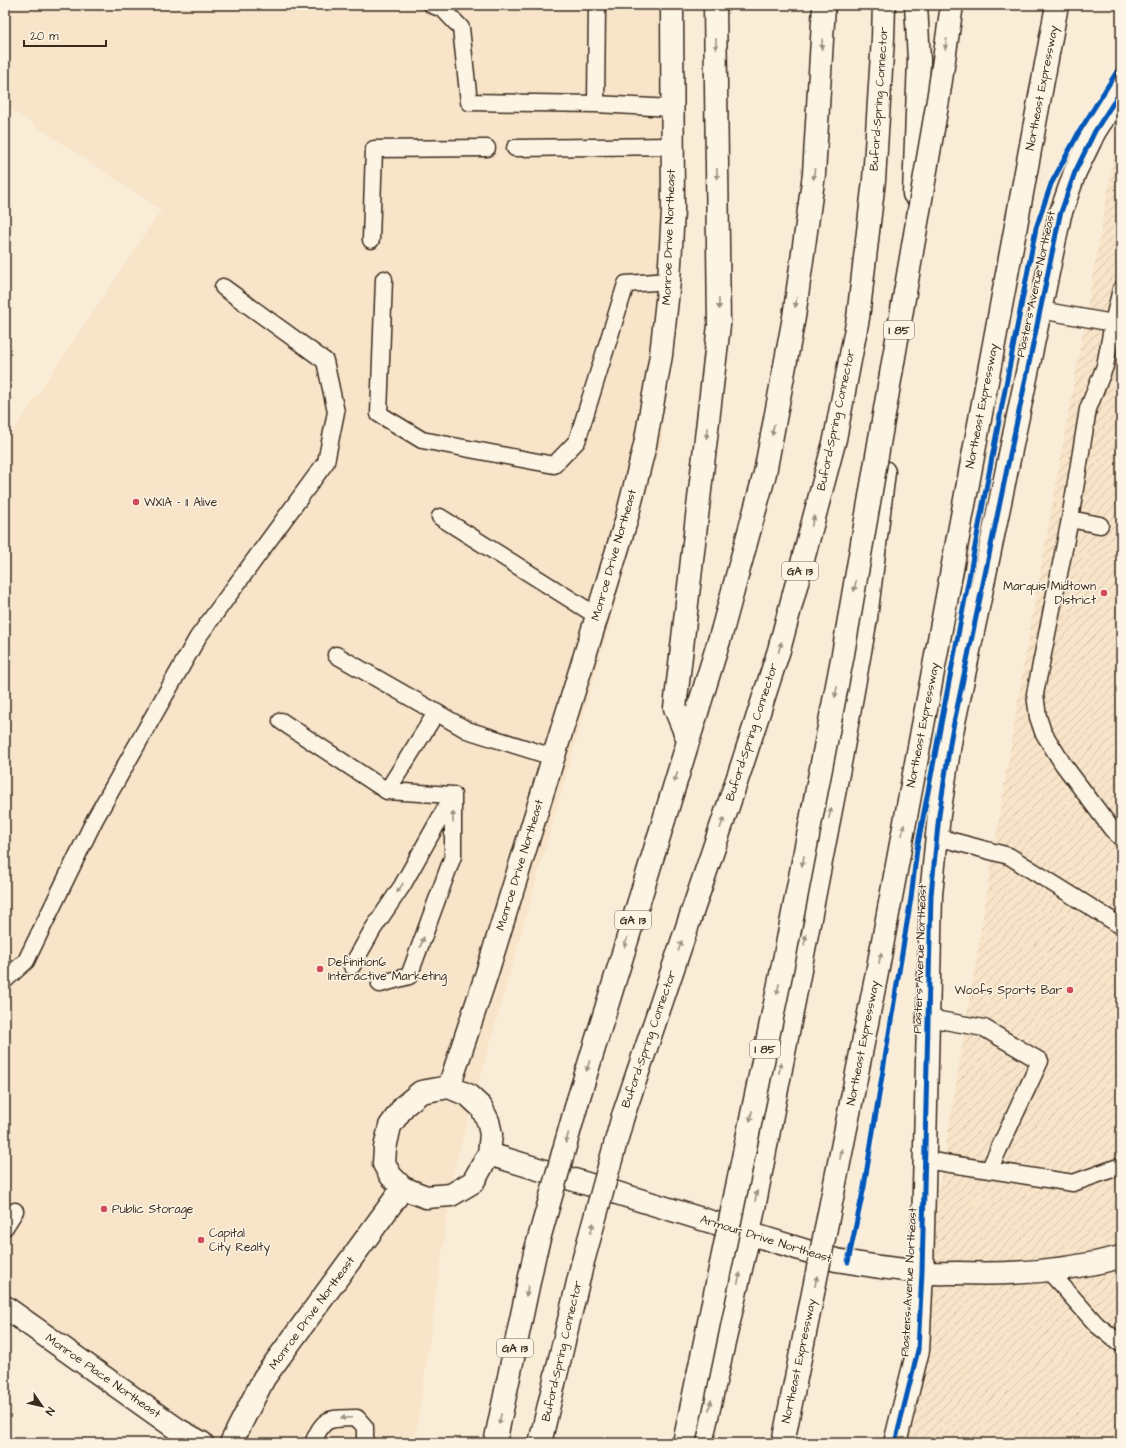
<svg xmlns="http://www.w3.org/2000/svg" width="1126" height="1448" viewBox="0 0 1126 1448" font-family="'Architects Daughter',sans-serif">
  <defs>
    <pattern id="industrial-furrows" width="10" height="10" patternUnits="userSpaceOnUse"><rect width="10" height="10" fill="#f8e4c8"/><path d="M-1 1l2-2M0 10L10 0M9 11l2-2" fill="none" stroke="#d6c4ab"/></pattern>
  </defs>
  <rect width="100%" height="100%" fill="#faedd8"/>
  <filter id="ink" filterUnits="userSpaceOnUse"><feTurbulence type="fractalNoise" baseFrequency=".025" numOctaves="2"/><feDisplacementMap in="SourceGraphic" scale="8" xChannelSelector="R" yChannelSelector="G"/><feConvolveMatrix kernelMatrix="1 2 1 2 8 2 1 2 1" color-interpolation-filters="sRGB"/></filter>
  <g filter="url(#ink)">
    <!-- built -->
    <path fill="#f8e4c8" d="M 5,5 L 672,5 L 662,440 L 454,1169 L 415,1443 L 205,1443 L 5,1308 L 5,443 L 161,210 L 5,105 Z"/>
    <!-- industrial -->
    <path fill="url(#industrial-furrows)" d="M 1121,116 L 1121,1443 L 898,1443 L 1021,681 Z"/>
    <g fill="none" stroke-linecap="round" stroke-linejoin="round">
      <!-- lane casing -->
      <g stroke="#3b2a1e" stroke-width="19">
        <path id="lane" d="M 432,5 L 443,9 L 461,28 L 469,102 L 596,104
          M 597,5 L 596,104 L 672,108
          M 515,148 L 672,146
          M 371,240 L 374,149 L 487,148
          M 384,279 L 379,414 L 422,440 L 554,465 L 577,441 L 626,284 L 669,281
          M 1121,289 L 1113,323 L 1105,366 L 1088,409 L 1070,519 L 1035,694 L 1038,717 L 1043,732 L 1063,764 L 1111,828 L 1121,838
          M 1040,310 L 1113,323
          M 440,517 L 597,616
          M 1070,519 L 1100,525
          M 336,655 L 467,730 L 553,757
          M 281,721 L 387,791 L 436,713
          M 387,791 L 453,795
          M 937,837 L 1009,856 L 1121,926
          M 352,966 L 373,929 L 402,886 L 453,795 L 453,856 L 409,976 L 380,984
          M 5,980 L 26,961 L 95,819 L 198,637 L 326,462 L 336,412 L 325,361 L 223,287
          M 928,1018 L 984,1028 L 1040,1061 L 989,1170
          M 925,1160 L 1073,1183 L 1121,1166
          M 5,1227 L 15,1211
          M 1048,1270 L 1097,1325 L 1121,1344
          M 313,1443 C 324,1415 330,1419 357,1418 L 365,1427 L 365,1443"/>
      </g>
      <!-- street casing -->
      <g stroke="#3b2a1e" stroke-width="25">
        <path id="street" d="M 5,1307 L 177,1429 L 202,1443
          M 895,1443 L 918,1350 L 922,1272 L 931,895 L 939,815 L 951,737 L 1060,215 L 1075,172 L 1095,131 L 1121,91"/>
      </g>
      <!-- secondary casing -->
      <g stroke="#3b2a1e" stroke-width="25">
        <path id="secondary" d="M 449,1087 L 486,976 L 597,616 L 626,521 L 645,445 L 661,355 L 669,281 L 673,211 L 672,5
          M 449,1087 L 468,1095 L 481,1107 L 488,1121 L 491,1134 L 489,1154 L 473,1182 L 451,1195 L 426,1197 L 403,1188 L 391,1176 L 384,1164 L 385,1148 L 390,1126 L 404,1106 L 421,1092 Z
          M 489,1154 L 836,1260 C 864,1265 892,1269 921,1272 C 933,1274 945,1273 957,1273 C 1012,1275 1068,1271 1121,1257
          M 231,1443 L 264,1378 L 403,1188"/>
      </g>
      <!-- highway casing -->
      <g stroke="#3b2a1e" stroke-width="25">
        <path id="highway" d="M 914,194 L 919,60 L 916,5
          M 688,740 L 675,708 L 719,325 L 715,5
          M 578,1100 L 722,631 L 765,473 L 794,317 L 814,174 L 824,5
          M 623,1116 L 742,765 L 779,650 L 835,439 L 858,318 L 874,180 L 883,38 L 884,5
          M 495,1443 L 535,1253
          M 540,1443 L 582,1265
          M 701,1443 L 749,1234 L 841,758 L 866,618 L 884,472"/>
      </g>
      <!-- lane -->
      <use href="#lane" stroke="#fcf5e5" stroke-width="16"/>
      <!-- street -->
      <use href="#street" stroke="#fcf5e5" stroke-width="22"/>
      <!-- secondary -->
      <use href="#secondary" stroke="#fcf5e5" stroke-width="22"/>
      <!-- highway -->
      <use href="#highway" stroke="#fcf5e5" stroke-width="22"/>
      <!-- highway-bridge casing -->
      <g stroke="#3b2a1e" stroke-width="25" stroke-linecap="butt">
        <path id="highway-bridge" d="M 535,1253 L 578,1100
          M 582,1265 L 623,1116
          M 684,1443 L 785,955 L 843,654 L 938,100 L 952,5
          M 783,1443 L 876,978 L 1057,5"/>
      </g>
      <!-- highway-bridge -->
      <use href="#highway-bridge" stroke="#fcf5e5" stroke-width="22"/>
      <!-- cycleway casing -->
      <g stroke="#fcf5e5" stroke-width="8">
        <path id="cycleway" d="M 848,1262 L 864,1187 L 911,898 L 917,849 L 1036,228 L 1051,184 L 1079,132 L 1121,65
          M 895,1443 L 918,1350 L 922,1272 L 931,895 L 939,815 L 951,737 L 1060,215 L 1075,172 L 1095,131 L 1121,91"/>
      </g>
      <!-- cycleway -->
      <use href="#cycleway" stroke="#0057b8" stroke-width="5"/>
    </g>
    <!-- one-way arrows -->
    <defs><path id="oneway-solid" d="M-6-.8H1V-3.2L6.5 0L1 3.2V.8H-6Z"/></defs>
    <g fill="#9c9082">
      <use href="#oneway-solid" transform="translate(716 44) rotate(89)"/>
      <use href="#oneway-solid" transform="translate(822 44) rotate(93)"/>
      <use href="#oneway-solid" transform="translate(946 44) rotate(98)"/>
      <use href="#oneway-solid" transform="translate(717 174) rotate(89)"/>
      <use href="#oneway-solid" transform="translate(814 174) rotate(96)"/>
      <use href="#oneway-solid" transform="translate(796 302) rotate(98)"/>
      <use href="#oneway-solid" transform="translate(719 304) rotate(89)"/>
      <use href="#oneway-solid" transform="translate(773 430) rotate(100)"/>
      <use href="#oneway-solid" transform="translate(707 433) rotate(97)"/>
      <use href="#oneway-solid" transform="translate(813 521) rotate(-75)"/>
      <use href="#oneway-solid" transform="translate(855 586) rotate(100)"/>
      <use href="#oneway-solid" transform="translate(780 647) rotate(-74)"/>
      <use href="#oneway-solid" transform="translate(836 692) rotate(101)"/>
      <use href="#oneway-solid" transform="translate(676 777) rotate(107)"/>
      <use href="#oneway-solid" transform="translate(830 813) rotate(-79)"/>
      <use href="#oneway-solid" transform="translate(453 817) rotate(-90)"/>
      <use href="#oneway-solid" transform="translate(722 823) rotate(-71)"/>
      <use href="#oneway-solid" transform="translate(903 830) rotate(-79)"/>
      <use href="#oneway-solid" transform="translate(803 861) rotate(101)"/>
      <use href="#oneway-solid" transform="translate(400 888) rotate(123)"/>
      <use href="#oneway-solid" transform="translate(805 940) rotate(-79)"/>
      <use href="#oneway-solid" transform="translate(422 942) rotate(-70)"/>
      <use href="#oneway-solid" transform="translate(626 942) rotate(107)"/>
      <use href="#oneway-solid" transform="translate(680 946) rotate(-71)"/>
      <use href="#oneway-solid" transform="translate(880 958) rotate(-79)"/>
      <use href="#oneway-solid" transform="translate(778 989) rotate(102)"/>
      <use href="#oneway-solid" transform="translate(588 1066) rotate(107)"/>
      <use href="#oneway-solid" transform="translate(780 1068) rotate(-79)"/>
      <use href="#oneway-solid" transform="translate(751 1116) rotate(102)"/>
      <use href="#oneway-solid" transform="translate(567 1138) rotate(106)"/>
      <use href="#oneway-solid" transform="translate(841 1154) rotate(-79)"/>
      <use href="#oneway-solid" transform="translate(756 1196) rotate(-79)"/>
      <use href="#oneway-solid" transform="translate(592 1228) rotate(-75)"/>
      <use href="#oneway-solid" transform="translate(739 1278) rotate(-77)"/>
      <use href="#oneway-solid" transform="translate(816 1281) rotate(-78)"/>
      <use href="#oneway-solid" transform="translate(527 1291) rotate(102)"/>
      <use href="#oneway-solid" transform="translate(710 1405) rotate(-77)"/>
      <use href="#oneway-solid" transform="translate(346 1418) rotate(177)"/>
      <use href="#oneway-solid" transform="translate(500 1419) rotate(102)"/>
    </g>
  </g>
  <!-- markers -->
  <g fill="#d1495b" stroke="#fcf5e5" stroke-width="1.5">
    <circle cx="136" cy="502" r="4"/>
    <circle cx="1104" cy="593" r="4"/>
    <circle cx="320" cy="969" r="4"/>
    <circle cx="1070" cy="990" r="4"/>
    <circle cx="104" cy="1209" r="4"/>
    <circle cx="201" cy="1240" r="4"/>
  </g>
  <g text-anchor="middle" dominant-baseline="central" stroke-width="3" stroke-linejoin="round" paint-order="stroke">
    <!-- shield labels -->
    <g fill="#fcf5e5" stroke="#75675a" stroke-width="1">
      <rect x="884" y="321" width="30" height="18" rx="3"/>
      <rect x="782" y="562" width="36" height="18" rx="3"/>
      <rect x="615" y="911" width="36" height="18" rx="3"/>
      <rect x="750" y="1040" width="30" height="18" rx="3"/>
      <rect x="497" y="1339" width="36" height="18" rx="3"/>
    </g>
    <g font-size="11" font-weight="bold" fill="#3b2a1e">
      <text x="899" y="330">I 85</text>
      <text x="800" y="571">GA 13</text>
      <text x="633" y="920">GA 13</text>
      <text x="765" y="1049">I 85</text>
      <text x="515" y="1348">GA 13</text>
    </g>
    <!-- street labels -->
    <g font-size="12" fill="#3b2a1e" stroke="#fcf5e5">
      <text transform="translate(1042 88) rotate(-79)">Northeast Expressway</text>
      <text transform="translate(879 99) rotate(-86)">Buford-Spring Connector</text>
      <text transform="translate(669 237) rotate(-88)">Monroe Drive Northeast</text>
      <text transform="translate(1036 284) rotate(-78)">Plasters Avenue Northeast</text>
      <text transform="translate(982 406) rotate(-79)">Northeast Expressway</text>
      <text transform="translate(836 420) rotate(-78)">Buford-Spring Connector</text>
      <text transform="translate(614 555) rotate(-74)">Monroe Drive Northeast</text>
      <text transform="translate(923 725) rotate(-79)">Northeast Expressway</text>
      <text transform="translate(752 732) rotate(-72)">Buford-Spring Connector</text>
      <text transform="translate(520 865) rotate(-73)">Monroe Drive Northeast</text>
      <text transform="translate(920 959) rotate(-88)">Plasters Avenue Northeast</text>
      <text transform="translate(649 1039) rotate(-71)">Buford-Spring Connector</text>
      <text transform="translate(863 1043) rotate(-79)">Northeast Expressway</text>
      <text transform="translate(766 1239) rotate(17)">Armour Drive Northeast</text>
      <text transform="translate(909 1282) rotate(-87)">Plasters Avenue Northeast</text>
      <text transform="translate(312 1313) rotate(-54)">Monroe Drive Northeast</text>
      <text transform="translate(562 1351) rotate(-77)">Buford-Spring Connector</text>
      <text transform="translate(799 1361) rotate(-78)">Northeast Expressway</text>
      <text transform="translate(103 1376) rotate(35)">Monroe Place Northeast</text>
    </g>
    <!-- poi labels -->
    <g font-size="12" fill="#3b2a1e" stroke="#fcf5e5" text-anchor="start">
      <text x="144" y="502">WXIA - 11 Alive</text>
      <text x="1096" y="586" text-anchor="end">Marquis Midtown<tspan x="1096" dy="14">District</tspan></text>
      <text x="328" y="962">Definition6<tspan x="328" dy="14">Interactive Marketing</tspan></text>
      <text x="1062" y="990" text-anchor="end">Woofs Sports Bar</text>
      <text x="112" y="1209">Public Storage</text>
      <text x="209" y="1233">Capital<tspan x="209" dy="14">City Realty</tspan></text>
    </g>
  </g>
  <!-- margin -->
  <rect width="1126" height="1448" fill="none" stroke="#fcf5e5" stroke-width="20"/>
  <rect x="10" y="10" width="1106" height="1428" fill="none" stroke="#3b2a1e" stroke-width="1.5" filter="url(#ink)"/>
  <!-- north arrow -->
  <g transform="translate(42 1406) rotate(124)" stroke="#fcf5e5" stroke-width="3" paint-order="stroke">
  <path d="M0-3L7 15L0 10L-7 15Z" fill="#3b2a1e"/>
  <text y="-6" font-size="11" font-weight="bold" text-anchor="middle" fill="#3b2a1e">N</text>
  </g>
  <!-- scale -->
  <path d="M24 40v6h82v-6" fill="none" stroke="#3b2a1e" stroke-width="2"/>
  <text x="30" y="40" font-size="12" fill="#3b2a1e" stroke="#fcf5e5" stroke-width="3" paint-order="stroke">20 m</text>
</svg>
